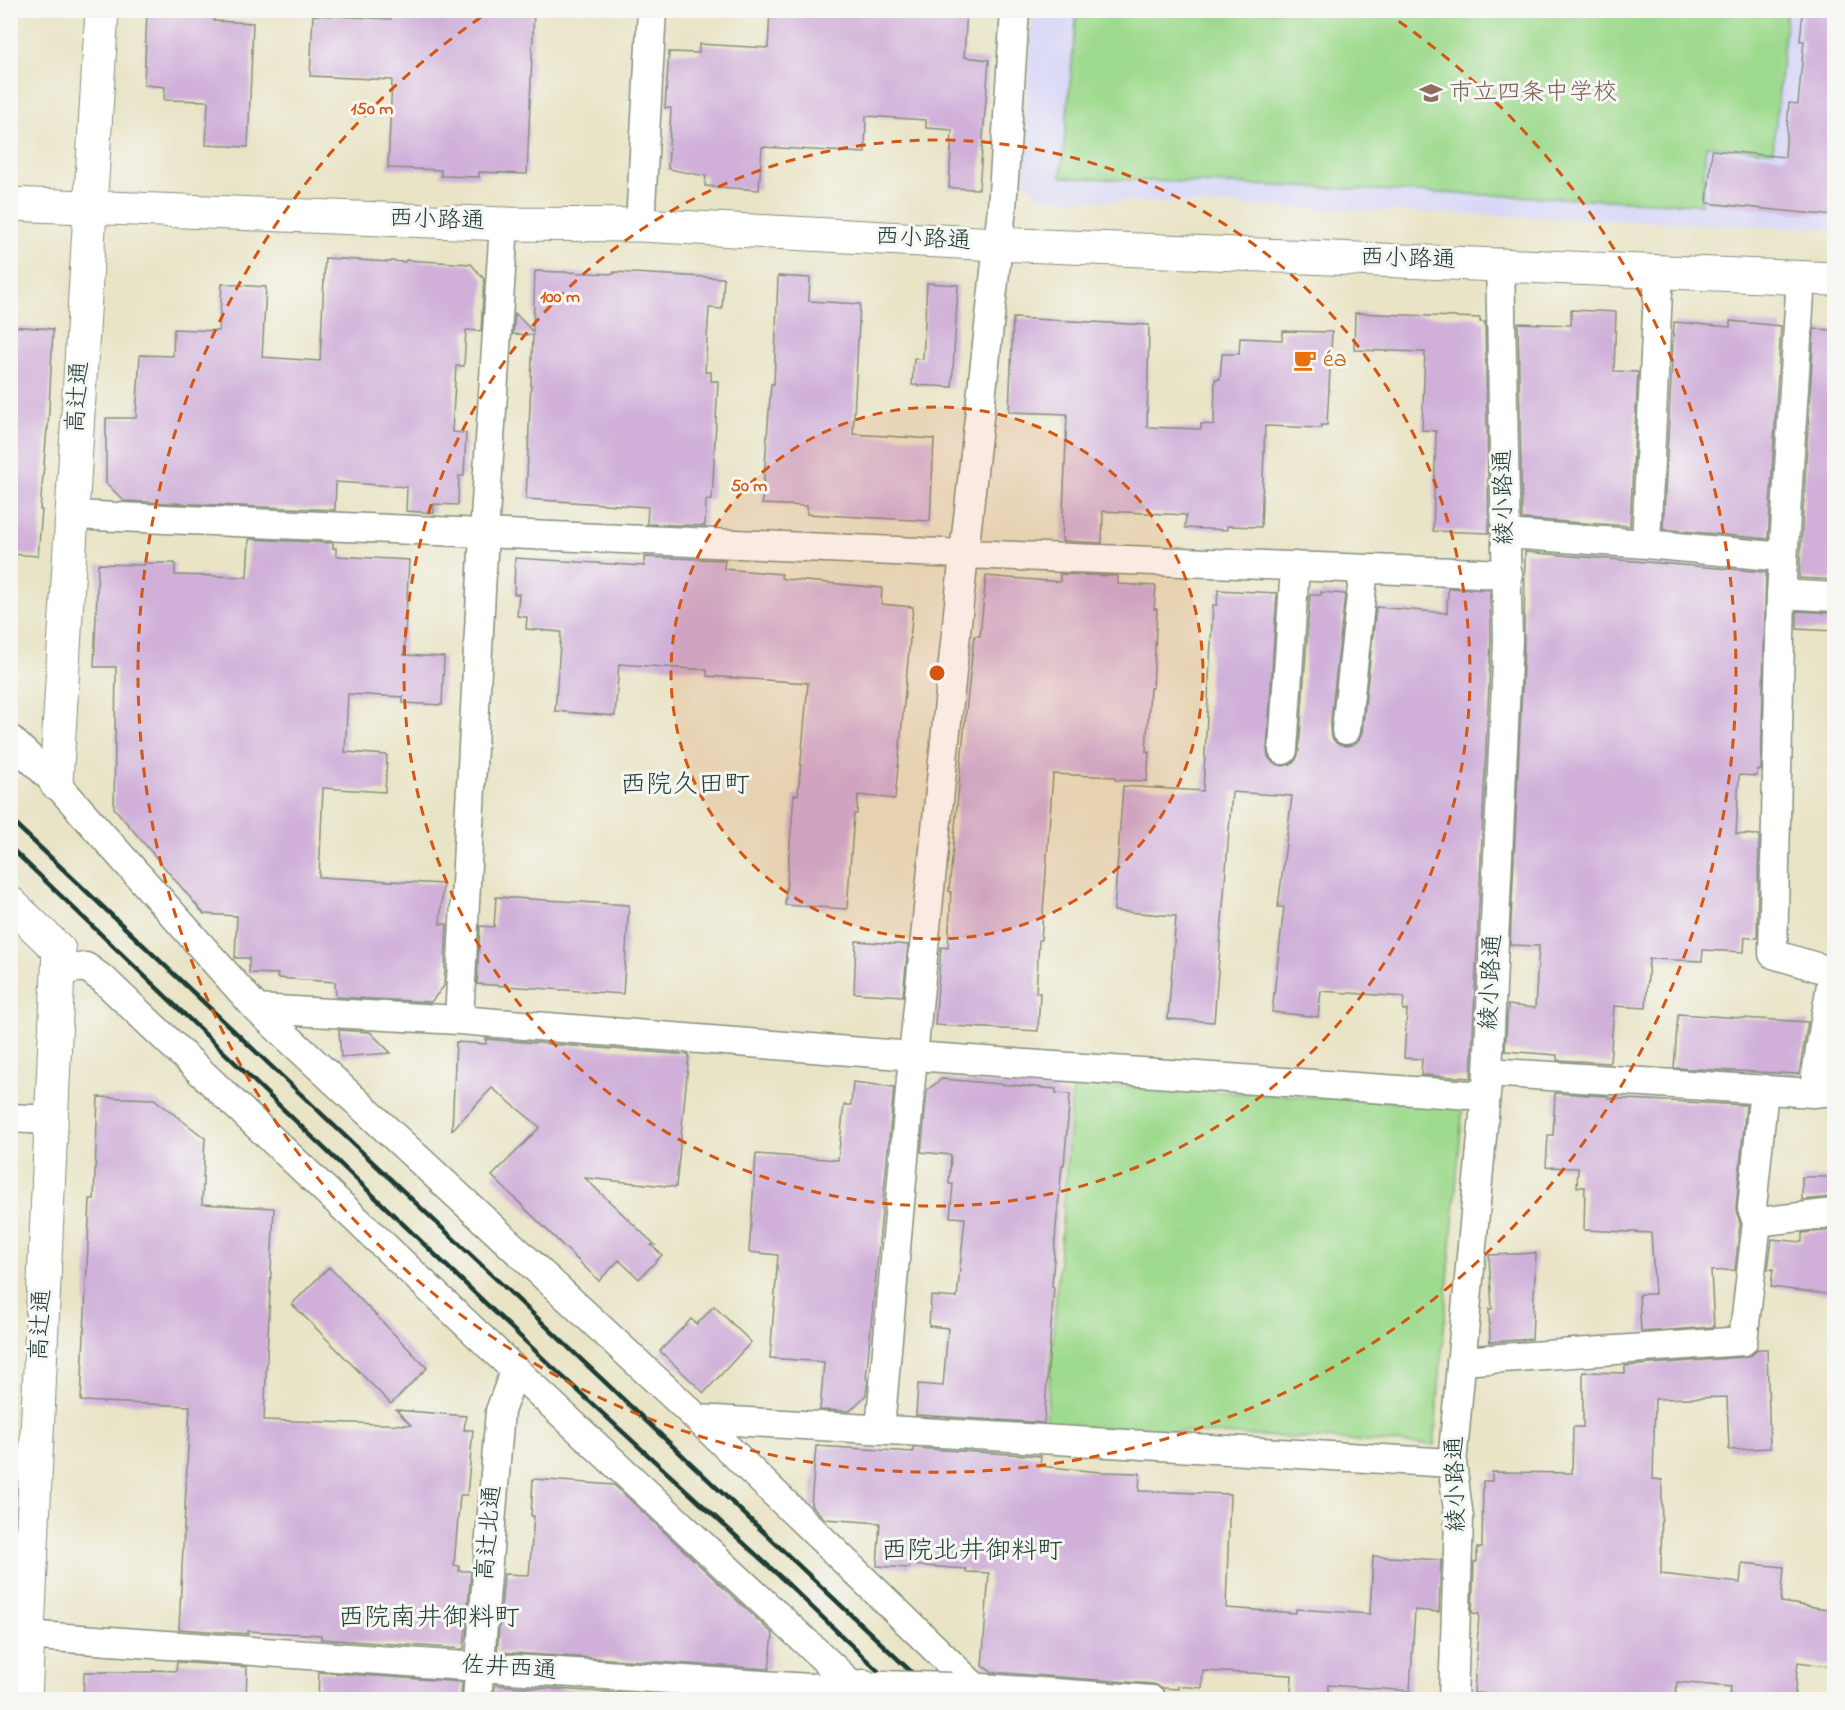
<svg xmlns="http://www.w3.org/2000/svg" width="1845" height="1710" viewBox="0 0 1845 1710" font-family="'Indie Flower','Klee One',sans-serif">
  <rect width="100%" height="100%" fill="#f6f6f2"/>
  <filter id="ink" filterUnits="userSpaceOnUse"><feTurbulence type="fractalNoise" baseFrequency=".0167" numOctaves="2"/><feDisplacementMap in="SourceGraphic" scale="12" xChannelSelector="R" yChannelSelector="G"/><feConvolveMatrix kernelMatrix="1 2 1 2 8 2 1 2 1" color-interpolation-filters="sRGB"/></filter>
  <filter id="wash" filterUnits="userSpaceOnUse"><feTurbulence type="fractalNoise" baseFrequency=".008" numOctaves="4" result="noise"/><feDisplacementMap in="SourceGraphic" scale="24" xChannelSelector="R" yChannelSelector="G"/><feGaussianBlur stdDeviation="1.35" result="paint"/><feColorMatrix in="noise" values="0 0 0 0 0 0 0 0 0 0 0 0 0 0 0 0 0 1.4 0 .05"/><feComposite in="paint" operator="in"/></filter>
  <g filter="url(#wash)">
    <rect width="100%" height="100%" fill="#e9e4c6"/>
    <!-- built -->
    <path fill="#d8d7f8" d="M 1033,11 L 1834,11 L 1834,229 L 1041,198 L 1021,175 Z"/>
    <!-- green -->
    <path fill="#9eda8d" stroke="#5e8c60" stroke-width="1.5" d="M 1077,11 L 1787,11 L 1773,151 L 1706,146 L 1701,204 L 1061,177 Z
      M 1073,1084 L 1463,1105 L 1434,1445 L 1046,1425 Z"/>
    <g id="blocks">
      <!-- building -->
      <path fill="#d0b0d9" d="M 147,10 L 215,10 L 214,21 L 253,23 L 248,147 L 206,145 L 208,101 L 164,100 L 165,87 L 144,85 Z
        M 392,10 L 534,10 L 527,174 L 479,172 L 479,177 L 441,176 L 441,170 L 388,168 L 392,80 L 310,76 L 313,15 L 391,19 Z
        M 770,10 L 967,10 L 964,57 L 989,60 L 979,189 L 949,188 L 952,130 L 926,128 L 926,120 L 866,116 L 865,153 L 762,147 L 759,190 L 705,186 L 706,176 L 668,169 L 671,108 L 665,108 L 669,52 L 699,53 L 699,44 L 768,48 Z
        M 1803,10 L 1834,10 L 1834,216 L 1707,203 L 1712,150 L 1785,157 L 1789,103 L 1798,104 L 1804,41 L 1800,41 Z
        M 325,258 L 390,262 L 391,261 L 405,262 L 406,260 L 471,264 L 484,279 L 481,331 L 466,330 L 464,366 L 456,366 L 452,432 L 466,433 L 464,476 L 459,476 L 458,505 L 434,504 L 434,513 L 406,511 L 407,487 L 336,482 L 335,510 L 124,501 L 106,483 L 106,418 L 136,418 L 140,355 L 173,356 L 174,329 L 219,331 L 222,284 L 266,287 L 262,357 L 320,361 Z
        M 535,271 L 614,274 L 614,272 L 724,278 L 722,309 L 709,308 L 705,372 L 711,372 L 711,381 L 718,381 L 712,500 L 706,500 L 705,526 L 647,524 L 648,507 L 526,499 L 533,335 L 513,334 L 515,313 L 533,332 Z
        M 778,276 L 810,278 L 809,301 L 860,304 L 853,434 L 934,439 L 930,521 L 807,514 L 807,506 L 762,504 L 771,384 L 774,384 Z
        M 927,283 L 958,285 L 952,387 L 912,385 L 914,358 L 923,359 Z
        M 1571,310 L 1616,312 L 1614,371 L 1638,372 L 1630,526 L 1522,519 L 1518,323 L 1571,325 Z
        M 1355,313 L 1480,318 L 1480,322 L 1485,322 L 1489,533 L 1433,531 L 1436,431 L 1422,430 L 1425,352 L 1354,350 Z
        M 1013,318 L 1149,325 L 1147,427 L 1201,429 L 1201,424 L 1214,425 L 1215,379 L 1220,379 L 1222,354 L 1239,354 L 1240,338 L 1282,340 L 1283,331 L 1332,332 L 1327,425 L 1321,425 L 1321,428 L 1265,426 L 1261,527 L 1227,526 L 1227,530 L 1185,528 L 1186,515 L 1103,511 L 1102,543 L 1062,541 L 1067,414 L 1009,412 Z
        M 1730,321 L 1781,326 L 1768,539 L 1663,529 L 1674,322 L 1730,327 Z
        M 10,326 L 53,329 L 48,429 L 47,429 L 40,510 L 42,510 L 38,556 L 10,554 Z
        M 1814,329 L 1834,330 L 1834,580 L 1799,578 Z
        M 249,539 L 333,543 L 333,548 L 336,548 L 336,556 L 409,560 L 404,655 L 444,657 L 442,705 L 403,703 L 403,697 L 348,694 L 345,752 L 387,755 L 385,792 L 323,788 L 319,877 L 443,884 L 440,924 L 447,924 L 444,986 L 431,1002 L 336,997 L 335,982 L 277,978 L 278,974 L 249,973 L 249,958 L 235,958 L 237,916 L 204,914 L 114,808 L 116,667 L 94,667 L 98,564 L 144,565 L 144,563 L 175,563 L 175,575 L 247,577 Z
        M 1525,552 L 1766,572 L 1761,770 L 1757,770 L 1757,776 L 1739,775 L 1736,834 L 1759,835 L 1757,938 L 1745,937 L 1744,952 L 1703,950 L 1702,961 L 1649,959 L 1646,1008 L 1614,1006 L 1610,1063 L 1557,1060 L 1557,1055 L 1505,1051 L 1508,1005 L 1535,1008 L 1539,946 L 1510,945 L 1524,641 Z
        M 644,557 L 725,560 L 724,569 L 782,574 L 781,578 L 784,579 L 882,588 L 881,604 L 913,607 L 895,799 L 858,795 L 857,814 L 854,814 L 847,909 L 785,905 L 794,795 L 798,795 L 808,683 L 707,676 L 707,670 L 619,664 L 615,716 L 555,711 L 561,632 L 526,629 L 527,617 L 517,616 L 519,594 L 514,594 L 515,558 L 644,566 Z
        M 1060,574 L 1118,576 L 1118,584 L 1156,586 L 1154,609 L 1157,609 L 1153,688 L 1150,688 L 1146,752 L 1149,752 L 1147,781 L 1115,780 L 1115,777 L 1053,774 L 1041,940 L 1039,940 L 1036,993 L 1040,993 L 1038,1031 L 935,1025 L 941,947 L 948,948 L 951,892 L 949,891 L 964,731 L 974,636 L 980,636 L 986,576 L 1060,582 Z
        M 1448,588 L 1490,590 L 1491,640 L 1471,1078 L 1421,1075 L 1422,1059 L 1404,1058 L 1407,1010 L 1403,1010 L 1404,997 L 1321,991 L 1318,1017 L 1272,1012 L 1284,907 L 1278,907 L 1292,796 L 1232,792 L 1214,1022 L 1168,1019 L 1176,916 L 1114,911 L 1123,786 L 1203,791 L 1213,605 L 1217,605 L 1218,590 L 1277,593 L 1267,749 L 1268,757 L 1273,763 L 1283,766 L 1291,764 L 1296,760 L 1299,751 L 1310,595 L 1321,595 L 1321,592 L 1345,594 L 1330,728 L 1331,736 L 1336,743 L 1345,746 L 1353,745 L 1359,740 L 1362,732 L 1376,607 L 1447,613 Z
        M 1797,611 L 1834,613 L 1834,631 L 1797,629 Z
        M 496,897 L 629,905 L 623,994 L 477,984 L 480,926 L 494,927 Z
        M 856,941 L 908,945 L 903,996 L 854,993 Z
        M 1678,1014 L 1808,1022 L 1799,1074 L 1674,1068 Z
        M 339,1030 L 370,1032 L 391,1053 L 341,1057 Z
        M 486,1039 L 689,1055 L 676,1187 L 585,1178 L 655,1245 L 651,1245 L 662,1255 L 639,1279 L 619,1260 L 599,1281 L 492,1176 L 540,1127 L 492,1088 L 452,1130 L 456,1042 L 486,1044 Z
        M 942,1079 L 1056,1089 L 1056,1093 L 1070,1094 L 1064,1165 L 1062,1165 L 1056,1227 L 1052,1287 L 1054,1287 L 1044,1423 L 916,1415 L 918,1384 L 943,1386 L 948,1328 L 929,1326 L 931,1296 L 957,1298 L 965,1218 L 950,1217 L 953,1184 L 949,1184 L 951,1155 L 921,1152 L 927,1090 Z
        M 853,1082 L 894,1087 L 866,1379 L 868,1380 L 866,1395 L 850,1411 L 820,1410 L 824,1362 L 770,1358 L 778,1255 L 749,1252 L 756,1154 L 838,1160 L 844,1105 L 851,1105 Z
        M 1555,1093 L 1608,1096 L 1608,1098 L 1746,1105 L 1736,1206 L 1740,1224 L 1735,1270 L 1711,1271 L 1714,1327 L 1641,1332 L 1639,1294 L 1655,1294 L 1651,1233 L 1584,1230 L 1585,1187 L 1577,1187 L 1578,1168 L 1546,1167 L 1548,1135 L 1553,1135 Z
        M 98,1097 L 154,1099 L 205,1138 L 202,1204 L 274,1208 L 264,1420 L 411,1425 L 396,1410 L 466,1416 L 464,1430 L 473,1430 L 467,1495 L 460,1495 L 454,1565 L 459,1566 L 459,1571 L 471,1571 L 464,1649 L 321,1639 L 321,1635 L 248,1631 L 248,1634 L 179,1629 L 190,1406 L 81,1401 L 90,1199 L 94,1199 Z
        M 1802,1177 L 1834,1177 L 1834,1197 L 1802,1200 Z
        M 1834,1230 L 1834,1295 L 1771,1287 L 1773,1269 L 1768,1269 L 1772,1239 L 1802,1242 L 1802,1233 Z
        M 1536,1253 L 1532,1339 L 1490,1342 L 1489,1309 L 1492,1309 L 1489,1255 Z
        M 329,1267 L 427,1368 L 391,1404 L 292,1304 Z
        M 714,1306 L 751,1342 L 704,1393 L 660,1351 L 691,1319 L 697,1324 Z
        M 1757,1349 L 1767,1349 L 1770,1448 L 1729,1450 L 1727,1397 L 1655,1399 L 1653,1479 L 1662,1480 L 1661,1574 L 1740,1583 L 1742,1563 L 1784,1567 L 1781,1602 L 1834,1610 L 1834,1667 L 1798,1662 L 1794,1700 L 1729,1700 L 1731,1687 L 1677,1682 L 1675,1700 L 1495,1700 L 1496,1694 L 1474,1693 L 1479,1614 L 1472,1613 L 1474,1562 L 1477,1562 L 1477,1548 L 1482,1548 L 1483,1481 L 1492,1481 L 1492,1472 L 1572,1473 L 1573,1427 L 1583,1427 L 1583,1372 L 1625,1373 L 1625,1366 L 1744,1357 L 1752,1355 Z
        M 816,1446 L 913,1452 L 913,1448 L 1041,1456 L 1040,1466 L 1100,1472 L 1140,1473 L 1139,1491 L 1230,1494 L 1226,1608 L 1296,1613 L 1296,1609 L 1370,1614 L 1373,1556 L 1441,1560 L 1439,1612 L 1415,1610 L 1410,1691 L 1328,1685 L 1328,1695 L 1291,1692 L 1292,1675 L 1203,1671 L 1202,1688 L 1178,1686 L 1178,1689 L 1163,1688 L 1153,1684 L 992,1672 L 982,1666 L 989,1573 L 966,1572 L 966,1569 L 910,1565 L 909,1568 L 877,1566 L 880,1523 L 825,1519 L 811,1505 Z
        M 533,1479 L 614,1485 L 773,1634 L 769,1669 L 497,1652 L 504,1574 L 529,1575 L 534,1516 L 531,1516 Z
        M 177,1662 L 247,1667 L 246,1700 L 83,1700 L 84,1672 L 153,1672 L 153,1670 L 176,1671 Z
        M 319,1672 L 462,1682 L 461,1700 L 318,1700 Z
        M 495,1685 L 731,1700 L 494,1700 Z"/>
    </g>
  </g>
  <g filter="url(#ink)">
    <use href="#blocks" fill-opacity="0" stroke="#84907d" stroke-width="1.5"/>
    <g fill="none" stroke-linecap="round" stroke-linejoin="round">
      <!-- minor casing -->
      <g stroke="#84907d" stroke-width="31">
        <path id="minor" d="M 640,225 L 652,10
          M 1801,277 L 1781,594 L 1773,954 L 1833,972 L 1813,1093
          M 72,515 L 964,554 L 1508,574
          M 1506,534 L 1646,544 L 1783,557
          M 1646,544 L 1659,270
          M 1781,594 L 1834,597
          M 1346,730 L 1364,569
          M 10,739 L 56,783 L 257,1009 L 698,1419 L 988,1700
          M 1283,750 L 1295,566
          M 58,976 L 71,969 L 86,967 L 104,980 L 515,1370 L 868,1700
          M 257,1009 L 459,1020 L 913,1056 L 1485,1096
          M 459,1020 L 484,533 L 504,224
          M 1488,1072 L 1813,1093 L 1834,1091
          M 10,1118 L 51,1120
          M 1757,1222 L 1834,1213
          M 1461,1361 L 1743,1341 L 1757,1222 L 1752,1208 L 1764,1089
          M 698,1419 L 1452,1463
          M 880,1429 L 913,1056 L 964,554 L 1002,208 L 1015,10
          M 10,1634 L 479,1667 L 810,1688 L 864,1684
          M 968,1687 L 1152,1700
          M 477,1700 L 500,1411 L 515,1370
          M 1453,1700 L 1459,1518 L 1452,1463 L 1488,1072 L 1508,640 L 1500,263"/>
      </g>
      <!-- tertiary casing -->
      <g stroke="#84907d" stroke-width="35">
        <path id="tertiary" d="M 10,204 L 504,224 L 640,225 L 997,244 L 1834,279
          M 56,783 L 102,10
          M 10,903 L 59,950 L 25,1700"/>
      </g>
      <!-- minor -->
      <use href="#minor" stroke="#fff" stroke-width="28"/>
      <!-- tertiary -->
      <use href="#tertiary" stroke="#fff" stroke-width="33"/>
      <!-- rail -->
      <path stroke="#1f3d34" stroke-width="4.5" d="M 10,819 L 941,1700
        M 10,847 L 550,1365 L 787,1583 L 908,1700"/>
      <!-- minor-bridge casing -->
      <g stroke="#84907d" stroke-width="31" stroke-linecap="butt">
        <path id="minor-bridge" d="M 882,1685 L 951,1687"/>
      </g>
      <!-- minor-bridge -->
      <use href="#minor-bridge" stroke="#fff" stroke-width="28"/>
    </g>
  </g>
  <!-- distance rings -->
  <circle cx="937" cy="673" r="266" fill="#d45610" fill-opacity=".12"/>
  <g fill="none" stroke="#d45610" stroke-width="3" stroke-dasharray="10 8">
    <circle cx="937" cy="673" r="266"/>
    <circle cx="937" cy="673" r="533"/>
    <path d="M1384 11A799 799 0 1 1 490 11"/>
  </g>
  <!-- icons -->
  <defs>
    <g id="school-bare" transform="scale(1.8)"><path d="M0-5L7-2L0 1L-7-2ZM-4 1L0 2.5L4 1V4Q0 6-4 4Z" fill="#8d6e63" stroke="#f6f6f2" stroke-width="2.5" paint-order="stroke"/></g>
    <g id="cafe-bare" transform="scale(1.8)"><path d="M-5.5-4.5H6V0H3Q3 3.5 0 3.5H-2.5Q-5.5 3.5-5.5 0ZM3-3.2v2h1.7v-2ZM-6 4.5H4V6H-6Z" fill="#e8710a" stroke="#f6f6f2" stroke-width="2.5" paint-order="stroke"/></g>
  </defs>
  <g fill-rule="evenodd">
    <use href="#school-bare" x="1431" y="93"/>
    <use href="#cafe-bare" x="1305" y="360"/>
  </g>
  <g text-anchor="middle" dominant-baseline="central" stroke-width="6" stroke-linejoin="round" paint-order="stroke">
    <!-- education labels -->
    <g font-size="24" fill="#785e54" stroke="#f6f6f2" text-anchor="start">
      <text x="1449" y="93">市立四条中学校</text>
    </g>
    <!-- street labels -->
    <g font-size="24" fill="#1f3d34" stroke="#f6f6f2">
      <text transform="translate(437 221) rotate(2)">西小路通</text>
      <text transform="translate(923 240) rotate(3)">西小路通</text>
      <text transform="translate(1408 260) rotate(2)">西小路通</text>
      <text transform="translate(79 397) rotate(-86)">高辻通</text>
      <text transform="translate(1505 497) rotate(-91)">綾小路通</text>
      <text transform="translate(1492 982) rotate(-87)">綾小路通</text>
      <text transform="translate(42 1325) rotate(-87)">高辻通</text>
      <text transform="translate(1457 1484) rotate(-91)">綾小路通</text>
      <text transform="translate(490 1533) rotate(-85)">高辻北通</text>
      <text transform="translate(509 1669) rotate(4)">佐井西通</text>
    </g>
    <!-- food labels -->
    <g font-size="24" fill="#c56008" stroke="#f6f6f2" text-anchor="start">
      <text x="1323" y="360">éa</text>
    </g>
    <!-- neighbourhood labels -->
    <g font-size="26" fill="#1f3d34" stroke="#f6f6f2">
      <text x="685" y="786">西院久田町</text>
      <text x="972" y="1552">西院北井御料町</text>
      <text x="429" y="1619">西院南井御料町</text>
    </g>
  </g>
  <circle cx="937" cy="673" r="9" fill="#d45610" stroke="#f6f6f2" stroke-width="3"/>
  <g font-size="18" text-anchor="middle" font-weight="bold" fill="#d45610" stroke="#f6f6f2" stroke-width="6" stroke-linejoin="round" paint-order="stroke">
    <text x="372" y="114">150 m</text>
    <text x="560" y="302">100 m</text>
    <text x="749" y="491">50 m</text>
  </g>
  <!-- margin -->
  <rect width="1845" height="1710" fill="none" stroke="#f6f6f2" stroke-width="36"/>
</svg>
